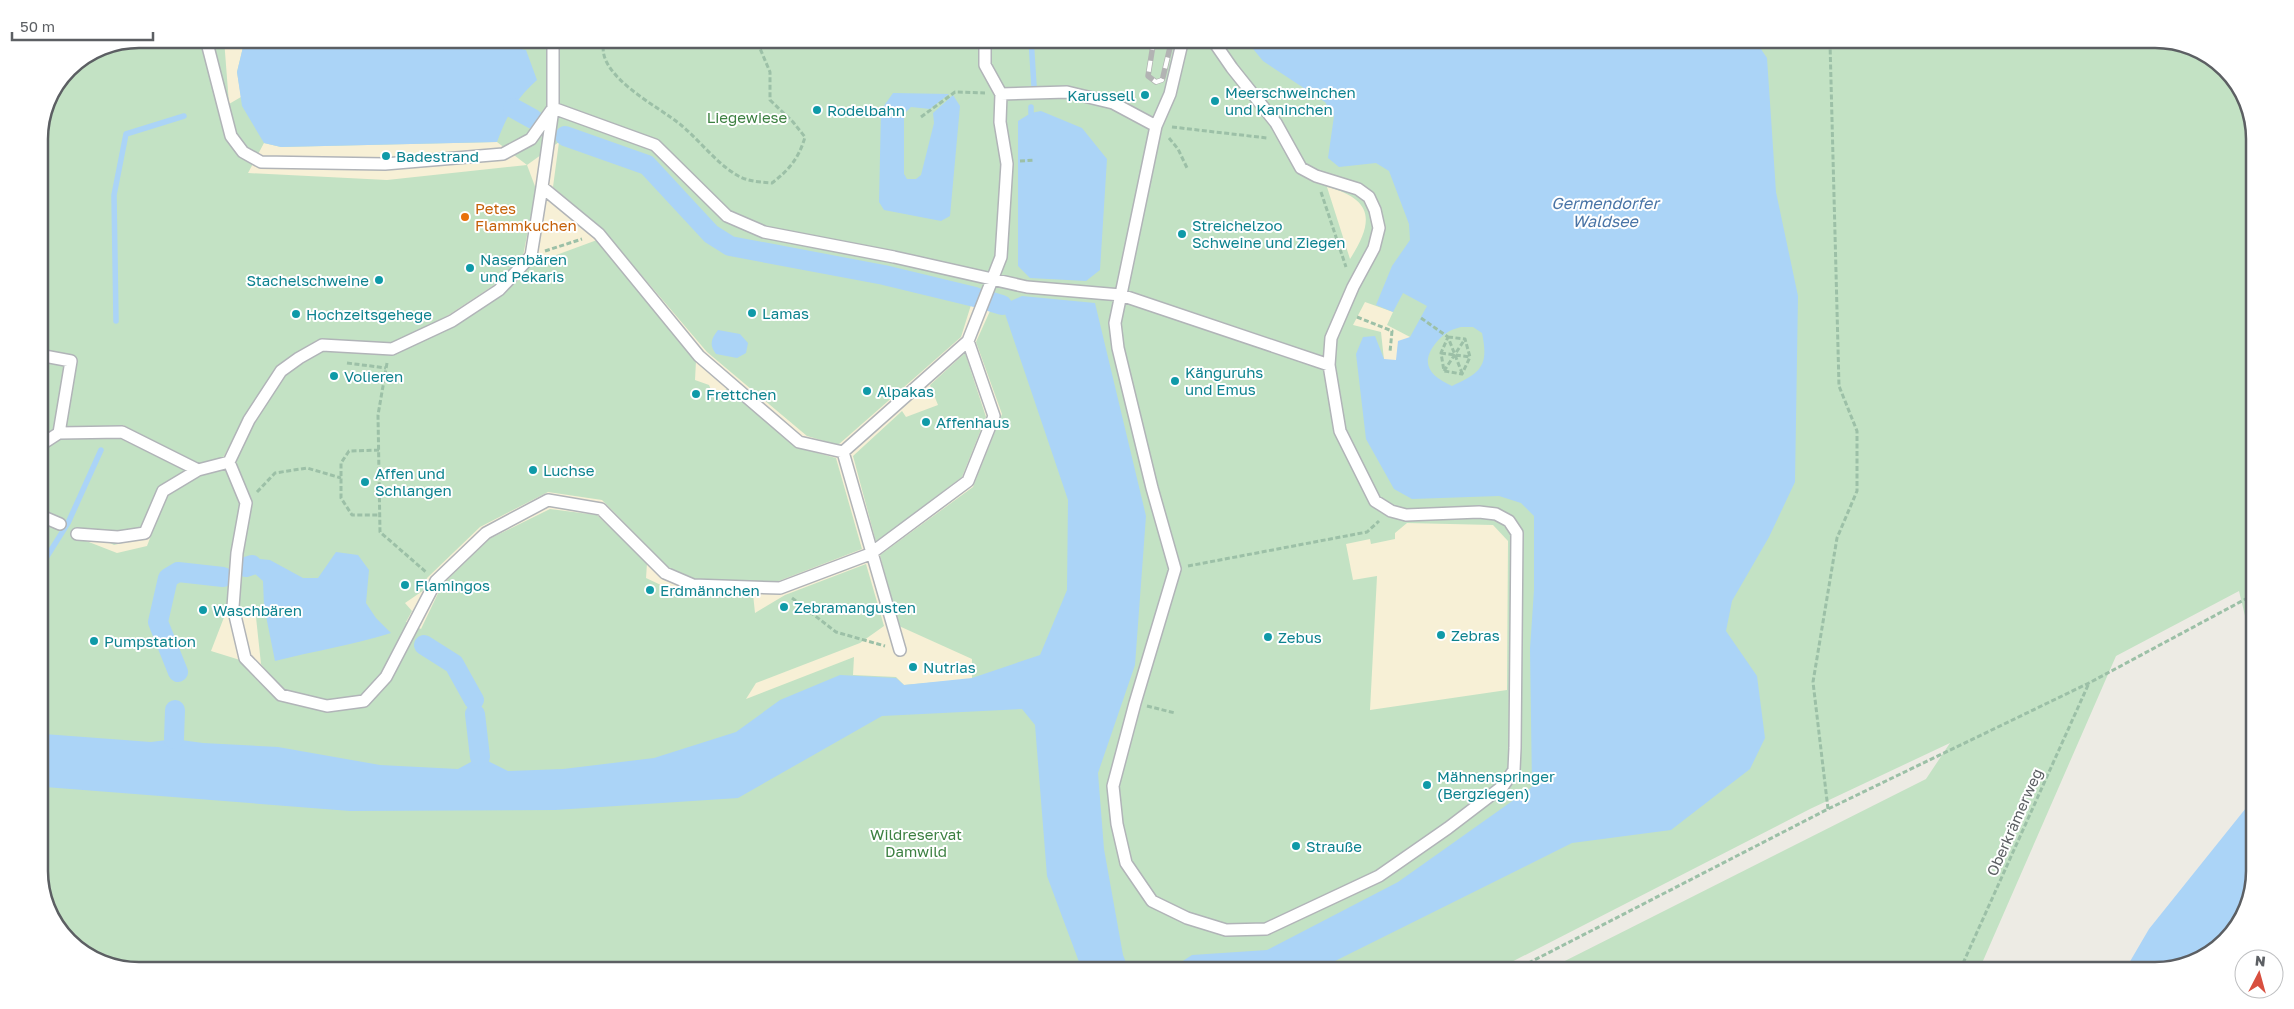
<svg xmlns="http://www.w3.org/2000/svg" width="2294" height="1009" viewBox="0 0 2294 1009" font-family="'Golos Text',sans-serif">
  <rect width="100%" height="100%" fill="#edebe4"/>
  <!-- green -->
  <path fill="#c3e2c4" d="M 139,39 L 1834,39 L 1868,43 L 1868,39 L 2155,39 L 2193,46 L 2235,78 L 2255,133 L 2255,657 L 2239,591 L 2116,656 L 1979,970 L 1547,970 L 1926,779 L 1950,743 L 1810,809 L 1496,970 L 139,970 L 101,963 L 59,931 L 39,877 L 39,133 L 46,100 L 68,68 L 101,46 Z"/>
  <!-- sand -->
  <path fill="#f7f0d6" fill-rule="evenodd" d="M 224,39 L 241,39 L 244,43 L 237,72 L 241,97 L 229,104 Z
    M 497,142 L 527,165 L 559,142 L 553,187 L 603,230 L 707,352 L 807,436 L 838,445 L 961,337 L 971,305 L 990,311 L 976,342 L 1002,414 L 973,487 L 880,555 L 899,626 L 972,659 L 972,679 L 904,685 L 896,677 L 853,675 L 854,657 L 746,699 L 756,683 L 860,643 L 884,626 L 866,564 L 785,595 L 755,613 L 753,594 L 680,594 L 646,578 L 647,563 L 597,515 L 550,509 L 489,539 L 442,585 L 421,629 L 406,622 L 412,611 L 405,603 L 424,590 L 427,578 L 480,527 L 548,492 L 602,500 L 668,567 L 692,579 L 776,582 L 862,549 L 836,458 L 799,448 L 728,388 L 715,399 L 709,385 L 695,380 L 696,361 L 597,240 L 532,264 L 501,294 L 394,353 L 324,349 L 284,375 L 254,423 L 235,464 L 251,504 L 242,553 L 239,607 L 255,608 L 261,664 L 283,692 L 330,702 L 362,697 L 382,674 L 397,642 L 409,647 L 390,681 L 367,706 L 328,711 L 277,699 L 240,660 L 211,651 L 228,607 L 240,504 L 224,467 L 201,475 L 166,496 L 147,546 L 117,553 L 76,537 L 80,528 L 114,545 L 139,539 L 159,487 L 187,471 L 121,439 L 123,425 L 199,465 L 223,458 L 244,417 L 276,367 L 317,340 L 390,344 L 447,316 L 494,285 L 523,256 L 536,189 L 527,165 L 387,180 L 248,173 L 264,143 L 281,147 ZM 965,353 L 986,417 L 962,477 L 876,542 L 853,456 L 902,411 L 906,417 L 938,405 L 930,385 Z
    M 1327,187 C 1374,199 1374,222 1350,259 Z
    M 1365,302 L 1393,312 L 1387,325 L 1410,337 L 1396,360 L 1384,360 L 1381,332 L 1353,325 Z
    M 1407,523 L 1493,525 L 1508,541 L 1507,690 L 1370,710 L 1377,576 L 1353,580 L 1346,544 L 1370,539 L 1371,544 L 1395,539 L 1395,533 Z"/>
  <!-- water -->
  <path fill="#abd4f7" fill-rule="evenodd" d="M 241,39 L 505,39 L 507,42 L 516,48 L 526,50 L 537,80 C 516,99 507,115 497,142 L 281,147 L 264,143 L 242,106 L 237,72 L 244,43 Z
    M 1245,39 L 1754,39 L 1767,58 L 1776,192 L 1798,296 L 1795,482 L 1769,537 L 1732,601 L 1726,631 L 1757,676 L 1765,738 L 1750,769 L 1671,830 L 1572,843 L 1317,970 L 1169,970 L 1192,955 L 1267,950 L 1398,882 L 1532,787 L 1530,649 L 1534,590 L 1534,516 L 1521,503 L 1499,496 L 1412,499 L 1394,489 L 1366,439 L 1356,354 L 1363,337 L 1375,336 L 1384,359 L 1396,360 L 1398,341 L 1410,337 L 1427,306 L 1403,293 L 1393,312 L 1376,305 L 1392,266 L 1410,240 L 1409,224 L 1389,171 L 1376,163 L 1339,167 L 1328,158 L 1334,116 L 1325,102 L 1263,61 ZM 1461,327 L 1473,327 L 1482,333 C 1489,366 1481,373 1452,386 C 1432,377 1419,365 1435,344 C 1443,334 1449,330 1461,327 Z
    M 893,93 L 949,94 L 930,109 L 911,107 L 904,114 L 904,174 L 907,179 L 916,179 L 921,175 L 934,123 L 933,113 L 953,95 L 960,106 L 950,216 L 941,221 L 884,210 L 879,202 L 881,110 Z
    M 1041,111 L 1082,128 L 1107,159 L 1100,270 L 1086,281 L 1030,278 L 1018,266 L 1018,121 L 1031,113 Z
    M 1022,296 L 1095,303 L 1146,516 L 1135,665 L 1098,773 L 1104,849 L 1123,955 L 1129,970 L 1082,970 L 1047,876 L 1035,725 L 1022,709 L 882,716 L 738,798 L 555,810 L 350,811 L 45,787 L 40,767 L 44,734 L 151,742 L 174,739 L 203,743 L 278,747 L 380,765 L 458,769 L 480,757 L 508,771 L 563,769 L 654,758 L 736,732 L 780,700 L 840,675 L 896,678 L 904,685 L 972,678 L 1040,655 L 1067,590 L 1068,500 L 1002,305 Z
    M 718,330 L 740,334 L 748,343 L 746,353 L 737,358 L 716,354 C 709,345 711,339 718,330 Z
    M 336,552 L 358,555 L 369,570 L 366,603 L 376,618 L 391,633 C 353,645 314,651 275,661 L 264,606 L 263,581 L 253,572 L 252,565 L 260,559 L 270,560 L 303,578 L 318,578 Z
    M 2246,808 L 2255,809 L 2255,870 L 2248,908 L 2211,953 L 2155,970 L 2125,970 L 2149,929 Z"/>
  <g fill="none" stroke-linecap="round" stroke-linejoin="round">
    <!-- stream -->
    <path stroke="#abd4f7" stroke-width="5.5" d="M 1031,39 L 1034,86
      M 1031,113 L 1031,107
      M 116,321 L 114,195 L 126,134 L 184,116
      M 39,577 L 46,558 L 68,523 L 101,450"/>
    <!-- canal -->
    <path stroke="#abd4f7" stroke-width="20" d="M 513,108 L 533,119
      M 565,136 L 647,165 L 711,234 L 730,246 L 884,275 L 975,297
      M 992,302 L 1002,305
      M 246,567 L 252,565
      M 424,645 L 454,664 L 474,700
      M 178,672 L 158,622 L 168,578 L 178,572 L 223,577
      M 475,714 L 480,757
      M 174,739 L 175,710"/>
    <!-- service casing -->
    <g stroke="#b1b4b8" stroke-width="14">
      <path id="service" d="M 206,39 L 231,136 L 243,152 L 261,162 L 385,164 L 503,154 L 531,139 L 553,108
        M 553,39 L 553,108 L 655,145 L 727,216 L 764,232 L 894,257 L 1027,287 L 1121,295 L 1329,365
        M 985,39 L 985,65 L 1001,94 L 1067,92 L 1113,103 L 1156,126
        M 1183,39 L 1170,94 L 1156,126 L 1115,323 L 1118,348 L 1152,488 L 1175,569 L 1135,703 L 1113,786 L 1117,824 L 1126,863 L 1152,901 L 1187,918 L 1226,930 L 1266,929 L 1379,876 L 1448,828 L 1503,786 L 1514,770 L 1515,748 L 1517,533 L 1509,521 L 1496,514 L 1479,512 L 1406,515 L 1391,511 L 1375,501 L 1340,431 L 1329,365 L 1331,338 L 1353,287 L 1374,248 L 1379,228 L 1375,210 L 1369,197 L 1358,189 L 1316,176 L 1301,168 L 1276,123 L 1232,68 L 1212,39
        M 542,187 L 599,234 L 699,356 L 799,442 L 843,452 L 968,341 L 994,416 L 968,481 L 870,554 L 780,588 L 693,585 L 665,573 L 601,509 L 548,500 L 486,533 L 436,581 L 386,677 L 364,701 L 327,706 L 281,695 L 245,658 L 233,607 L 237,553 L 246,503 L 229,462 L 249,420 L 281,371 L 299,358 L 322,345 L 392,349 L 452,321 L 499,290 L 531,256 Z
        M 542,187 L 553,109
        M 968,341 L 1001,257 L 1007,164 L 1000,122 L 1001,94
        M 39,355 L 71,361 L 59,433 L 39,446
        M 59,433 L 122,432 L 198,470
        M 843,452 L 900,650
        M 39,515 L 60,524
        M 77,534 L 118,537 L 145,533 L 163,491 L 198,470 L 229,462"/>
    </g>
    <!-- path -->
    <path stroke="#9cc0a7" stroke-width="3" stroke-dasharray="5 2.5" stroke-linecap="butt" d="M 605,39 C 591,74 660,107 681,125 C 699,140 713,159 732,172 C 744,181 757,182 772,183 C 789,170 799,158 805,137 L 793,122 L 770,100 L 770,72 L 756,39
      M 1811,39 L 1830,43
      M 921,117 L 955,92 L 985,93
      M 1172,127 L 1267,138
      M 1169,138 L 1178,149 L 1188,170
      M 1020,161 L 1035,160
      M 1321,192 L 1346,267
      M 545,251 L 582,239
      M 1357,317 L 1392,331 L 1390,352
      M 1421,318 L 1448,337 L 1462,373
      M 1448,337 L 1465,339 L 1470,357 L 1462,374 L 1444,371 L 1441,353 Z
      M 1441,353 L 1470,357
      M 347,363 L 386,368
      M 387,363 L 378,415 L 380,532 L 426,572
      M 1444,371 L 1465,339
      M 379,450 L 349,451 L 341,463 L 341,498 L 352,515 L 380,515
      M 257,492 L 275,473 L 307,468 L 341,478
      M 1188,566 L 1367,532 L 1379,521
      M 792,598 L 836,632 L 885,646
      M 1147,706 L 1175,713
      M 1828,809 L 1813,682 L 1837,538 L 1857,491 L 1857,431 L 1839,386 L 1830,43 L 1836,39
      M 1515,970 L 1828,809 L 2089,683 L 2255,594
      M 1960,970 L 2089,683"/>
    <!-- service -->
    <use href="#service" stroke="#fff" stroke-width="11"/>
    <!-- rail casing -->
    <g stroke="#b2b3b3" stroke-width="5.5">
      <path id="rail" d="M 1154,39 L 1148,76 L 1156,82 L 1162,80 L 1163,77 L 1172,39"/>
    </g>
    <!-- rail -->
    <use href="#rail" stroke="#fff" stroke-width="4" stroke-dasharray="11" stroke-linecap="butt"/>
  </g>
  <!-- markers -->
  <g fill="#0f9aa8" stroke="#fff" stroke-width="2">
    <circle cx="1145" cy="95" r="5"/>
    <circle cx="1215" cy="101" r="5"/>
    <circle cx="817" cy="110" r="5"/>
    <circle cx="386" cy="156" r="5"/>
    <circle cx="1182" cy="234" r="5"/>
    <circle cx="470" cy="268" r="5"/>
    <circle cx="379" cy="280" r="5"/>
    <circle cx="752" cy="313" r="5"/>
    <circle cx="296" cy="314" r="5"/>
    <circle cx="334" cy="376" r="5"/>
    <circle cx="1175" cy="381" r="5"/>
    <circle cx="867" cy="391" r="5"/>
    <circle cx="696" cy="394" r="5"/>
    <circle cx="926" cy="422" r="5"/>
    <circle cx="533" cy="470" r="5"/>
    <circle cx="365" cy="482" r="5"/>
    <circle cx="405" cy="585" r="5"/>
    <circle cx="650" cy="590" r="5"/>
    <circle cx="784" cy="607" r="5"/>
    <circle cx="203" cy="610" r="5"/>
    <circle cx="1441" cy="635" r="5"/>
    <circle cx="1268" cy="637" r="5"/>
    <circle cx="94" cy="641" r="5"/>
    <circle cx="913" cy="667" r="5"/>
    <circle cx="1427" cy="785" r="5"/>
    <circle cx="1296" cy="846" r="5"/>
  </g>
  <circle fill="#e8710a" stroke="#fff" stroke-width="2" cx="465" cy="217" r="5"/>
  <g text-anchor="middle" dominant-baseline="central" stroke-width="4" stroke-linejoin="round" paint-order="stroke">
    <!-- culture labels -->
    <g font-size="15" fill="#0d838f" stroke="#fff" text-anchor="start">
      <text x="1225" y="92">Meerschweinchen<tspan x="1225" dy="17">und Kaninchen</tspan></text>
      <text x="1135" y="95" text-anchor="end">Karussell</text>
      <text x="827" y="110">Rodelbahn</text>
      <text x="396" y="156">Badestrand</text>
      <text x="1192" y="225">Streichelzoo<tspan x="1192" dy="17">Schweine und Ziegen</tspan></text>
      <text x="480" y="259">Nasenbären<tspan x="480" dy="17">und Pekaris</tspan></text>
      <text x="369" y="280" text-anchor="end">Stachelschweine</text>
      <text x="762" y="313">Lamas</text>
      <text x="306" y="314">Hochzeitsgehege</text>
      <text x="1185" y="372">Känguruhs<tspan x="1185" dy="17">und Emus</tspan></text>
      <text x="344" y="376">Volieren</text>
      <text x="877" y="391">Alpakas</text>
      <text x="706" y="394">Frettchen</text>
      <text x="936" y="422">Affenhaus</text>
      <text x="543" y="470">Luchse</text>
      <text x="375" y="473">Affen und<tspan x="375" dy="17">Schlangen</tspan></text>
      <text x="415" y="585">Flamingos</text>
      <text x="660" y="590">Erdmännchen</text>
      <text x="794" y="607">Zebramangusten</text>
      <text x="213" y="610">Waschbären</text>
      <text x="1451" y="635">Zebras</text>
      <text x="1278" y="637">Zebus</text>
      <text x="104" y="641">Pumpstation</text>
      <text x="923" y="667">Nutrias</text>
      <text x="1437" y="776">Mähnenspringer<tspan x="1437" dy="17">(Bergziegen)</tspan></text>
      <text x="1306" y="846">Strauße</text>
    </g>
    <!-- park labels -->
    <g font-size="15" fill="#3d8142" stroke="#fff">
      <text x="747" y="117">Liegewiese</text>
      <text x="916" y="834">Wildreservat<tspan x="916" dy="17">Damwild</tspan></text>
    </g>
    <!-- food labels -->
    <g font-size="15" fill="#c56008" stroke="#fff" text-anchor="start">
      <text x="475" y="208">Petes<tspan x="475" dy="17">Flammkuchen</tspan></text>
    </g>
    <!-- street labels -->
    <g font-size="15" fill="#5c5f63" stroke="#fff">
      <text transform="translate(2014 822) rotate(-66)">Oberkrämerweg</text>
    </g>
    <!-- water labels -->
    <g font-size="16" font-style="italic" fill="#4a75a7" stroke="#fff">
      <text x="1605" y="203">Germendorfer<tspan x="1605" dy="18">Waldsee</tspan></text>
    </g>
  </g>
  <!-- crop -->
  <path d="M0 0H2294V1009H0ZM139 48H2155A91 91 0 0 1 2246 139V871A91 91 0 0 1 2155 962H139A91 91 0 0 1 48 871V139A91 91 0 0 1 139 48Z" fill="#fff" fill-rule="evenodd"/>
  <path fill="none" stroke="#5c5f63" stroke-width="2.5" d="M139 48H2155A91 91 0 0 1 2246 139V871A91 91 0 0 1 2155 962H139A91 91 0 0 1 48 871V139A91 91 0 0 1 139 48Z"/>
  <!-- north arrow -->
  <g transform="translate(2259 974) rotate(6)"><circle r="24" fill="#ffffff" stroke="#bebfc1"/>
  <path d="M0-4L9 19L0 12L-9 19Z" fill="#d84f3f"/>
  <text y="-8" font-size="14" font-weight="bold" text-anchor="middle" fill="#5c5f63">N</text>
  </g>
  <!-- scale -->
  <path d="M12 32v8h141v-8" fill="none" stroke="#5c5f63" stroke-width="2.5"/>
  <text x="20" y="32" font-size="15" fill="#5c5f63" stroke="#ffffff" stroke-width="4" paint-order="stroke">50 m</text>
</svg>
